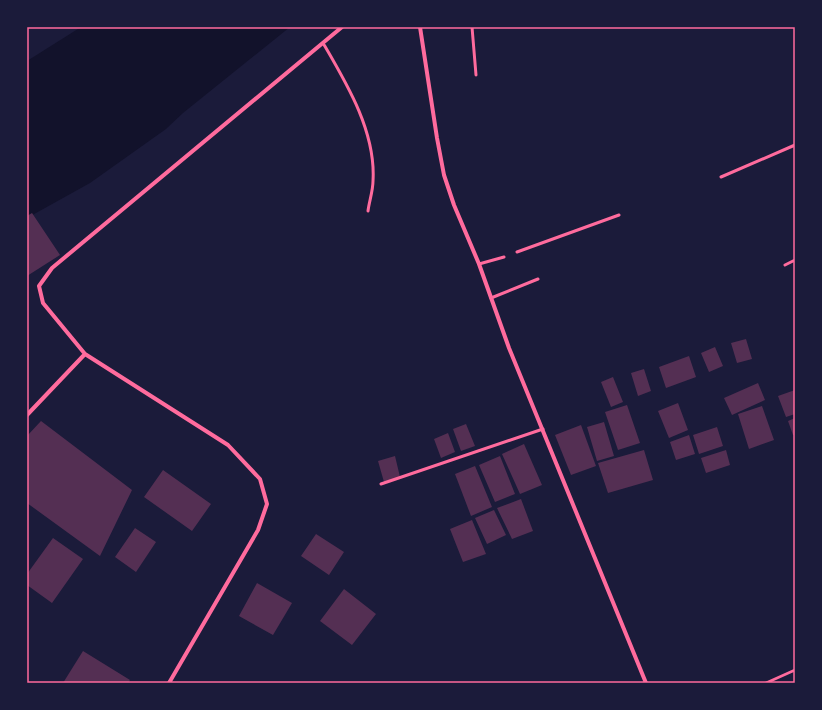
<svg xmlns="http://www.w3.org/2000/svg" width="822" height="710" viewBox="0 0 822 710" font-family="Mulish,sans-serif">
  <rect width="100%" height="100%" fill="#1b1b3a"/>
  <!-- water -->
  <path fill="#12122b" d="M 81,27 L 290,27 L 183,113 L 166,129 L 90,183 L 27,218 L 27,61 Z"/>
  <!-- building -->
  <path fill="#542f53" d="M 32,213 L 60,255 L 27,276 L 27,216 Z
    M 746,339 L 752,359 L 737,363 L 731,343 Z
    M 715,347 L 723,366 L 709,372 L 701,353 Z
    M 689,356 L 696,377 L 666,388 L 659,367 Z
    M 644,369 L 651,391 L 638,396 L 631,373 Z
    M 613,377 L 623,402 L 611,407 L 601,382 Z
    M 758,383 L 765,400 L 732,415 L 724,398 Z
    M 795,390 L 795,414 L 786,417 L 778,396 Z
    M 678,403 L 688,430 L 669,438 L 658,411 Z
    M 627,405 L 640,443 L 618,450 L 605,412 Z
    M 762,406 L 774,440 L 749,449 L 738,414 Z
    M 795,418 L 795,435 L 793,435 L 788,421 Z
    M 41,421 L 132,490 L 100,556 L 27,503 L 27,436 Z
    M 604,422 L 614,456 L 597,461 L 587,427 Z
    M 466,424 L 475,446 L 461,451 L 453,429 Z
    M 581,425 L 596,466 L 571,475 L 555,435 Z
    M 717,427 L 723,446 L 699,454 L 693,435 Z
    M 448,433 L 455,452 L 441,458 L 434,439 Z
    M 689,435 L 695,454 L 676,460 L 670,442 Z
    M 524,444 L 542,485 L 520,494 L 502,454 Z
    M 644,450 L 653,480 L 608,493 L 598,463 Z
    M 726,450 L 730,465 L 706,473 L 701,458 Z
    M 395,456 L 400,477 L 384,482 L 378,461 Z
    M 500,456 L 515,494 L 495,502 L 479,465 Z
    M 475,466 L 492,507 L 471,516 L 455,474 Z
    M 163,470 L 211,504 L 192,531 L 144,497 Z
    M 521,499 L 533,531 L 512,539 L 497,508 Z
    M 494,510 L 506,535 L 487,544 L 475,518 Z
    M 472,520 L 486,554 L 463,562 L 450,529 Z
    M 135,528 L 156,542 L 136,572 L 115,557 Z
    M 316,534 L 344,552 L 329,575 L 301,556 Z
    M 53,538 L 83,559 L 52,603 L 27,585 L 27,574 Z
    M 257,583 L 292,603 L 273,635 L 239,616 Z
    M 344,589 L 376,614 L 352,645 L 320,621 Z
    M 83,651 L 130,680 L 128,683 L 63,683 Z"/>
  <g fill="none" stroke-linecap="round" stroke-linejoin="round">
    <!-- path -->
    <path stroke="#ff6b9d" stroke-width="2.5" d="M 766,683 L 795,670"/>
    <!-- service -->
    <path stroke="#ff6b9d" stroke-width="3" d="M 472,27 L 476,75
      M 323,43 C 347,84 376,132 373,181 C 373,191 369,202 368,211
      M 721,177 L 795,145
      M 517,252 L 619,215
      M 479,264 L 504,257
      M 785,265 L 795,260
      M 491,298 L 538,279
      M 381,484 L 543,429"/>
    <!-- minor -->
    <path stroke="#ff6b9d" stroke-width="4" d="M 420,27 L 437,138 L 444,175 L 454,205 L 479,264 L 509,348 L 646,683
      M 27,415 L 85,354
      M 169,683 L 258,530 L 267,504 L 260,479 L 228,445 L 85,354 L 43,303 L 39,286 L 52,268 L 342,27"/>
  </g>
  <!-- border -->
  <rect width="822" height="710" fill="none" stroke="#1b1b3a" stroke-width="56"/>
  <rect x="28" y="28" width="766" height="654" fill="none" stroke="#ff6b9d" stroke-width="1.5"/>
</svg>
